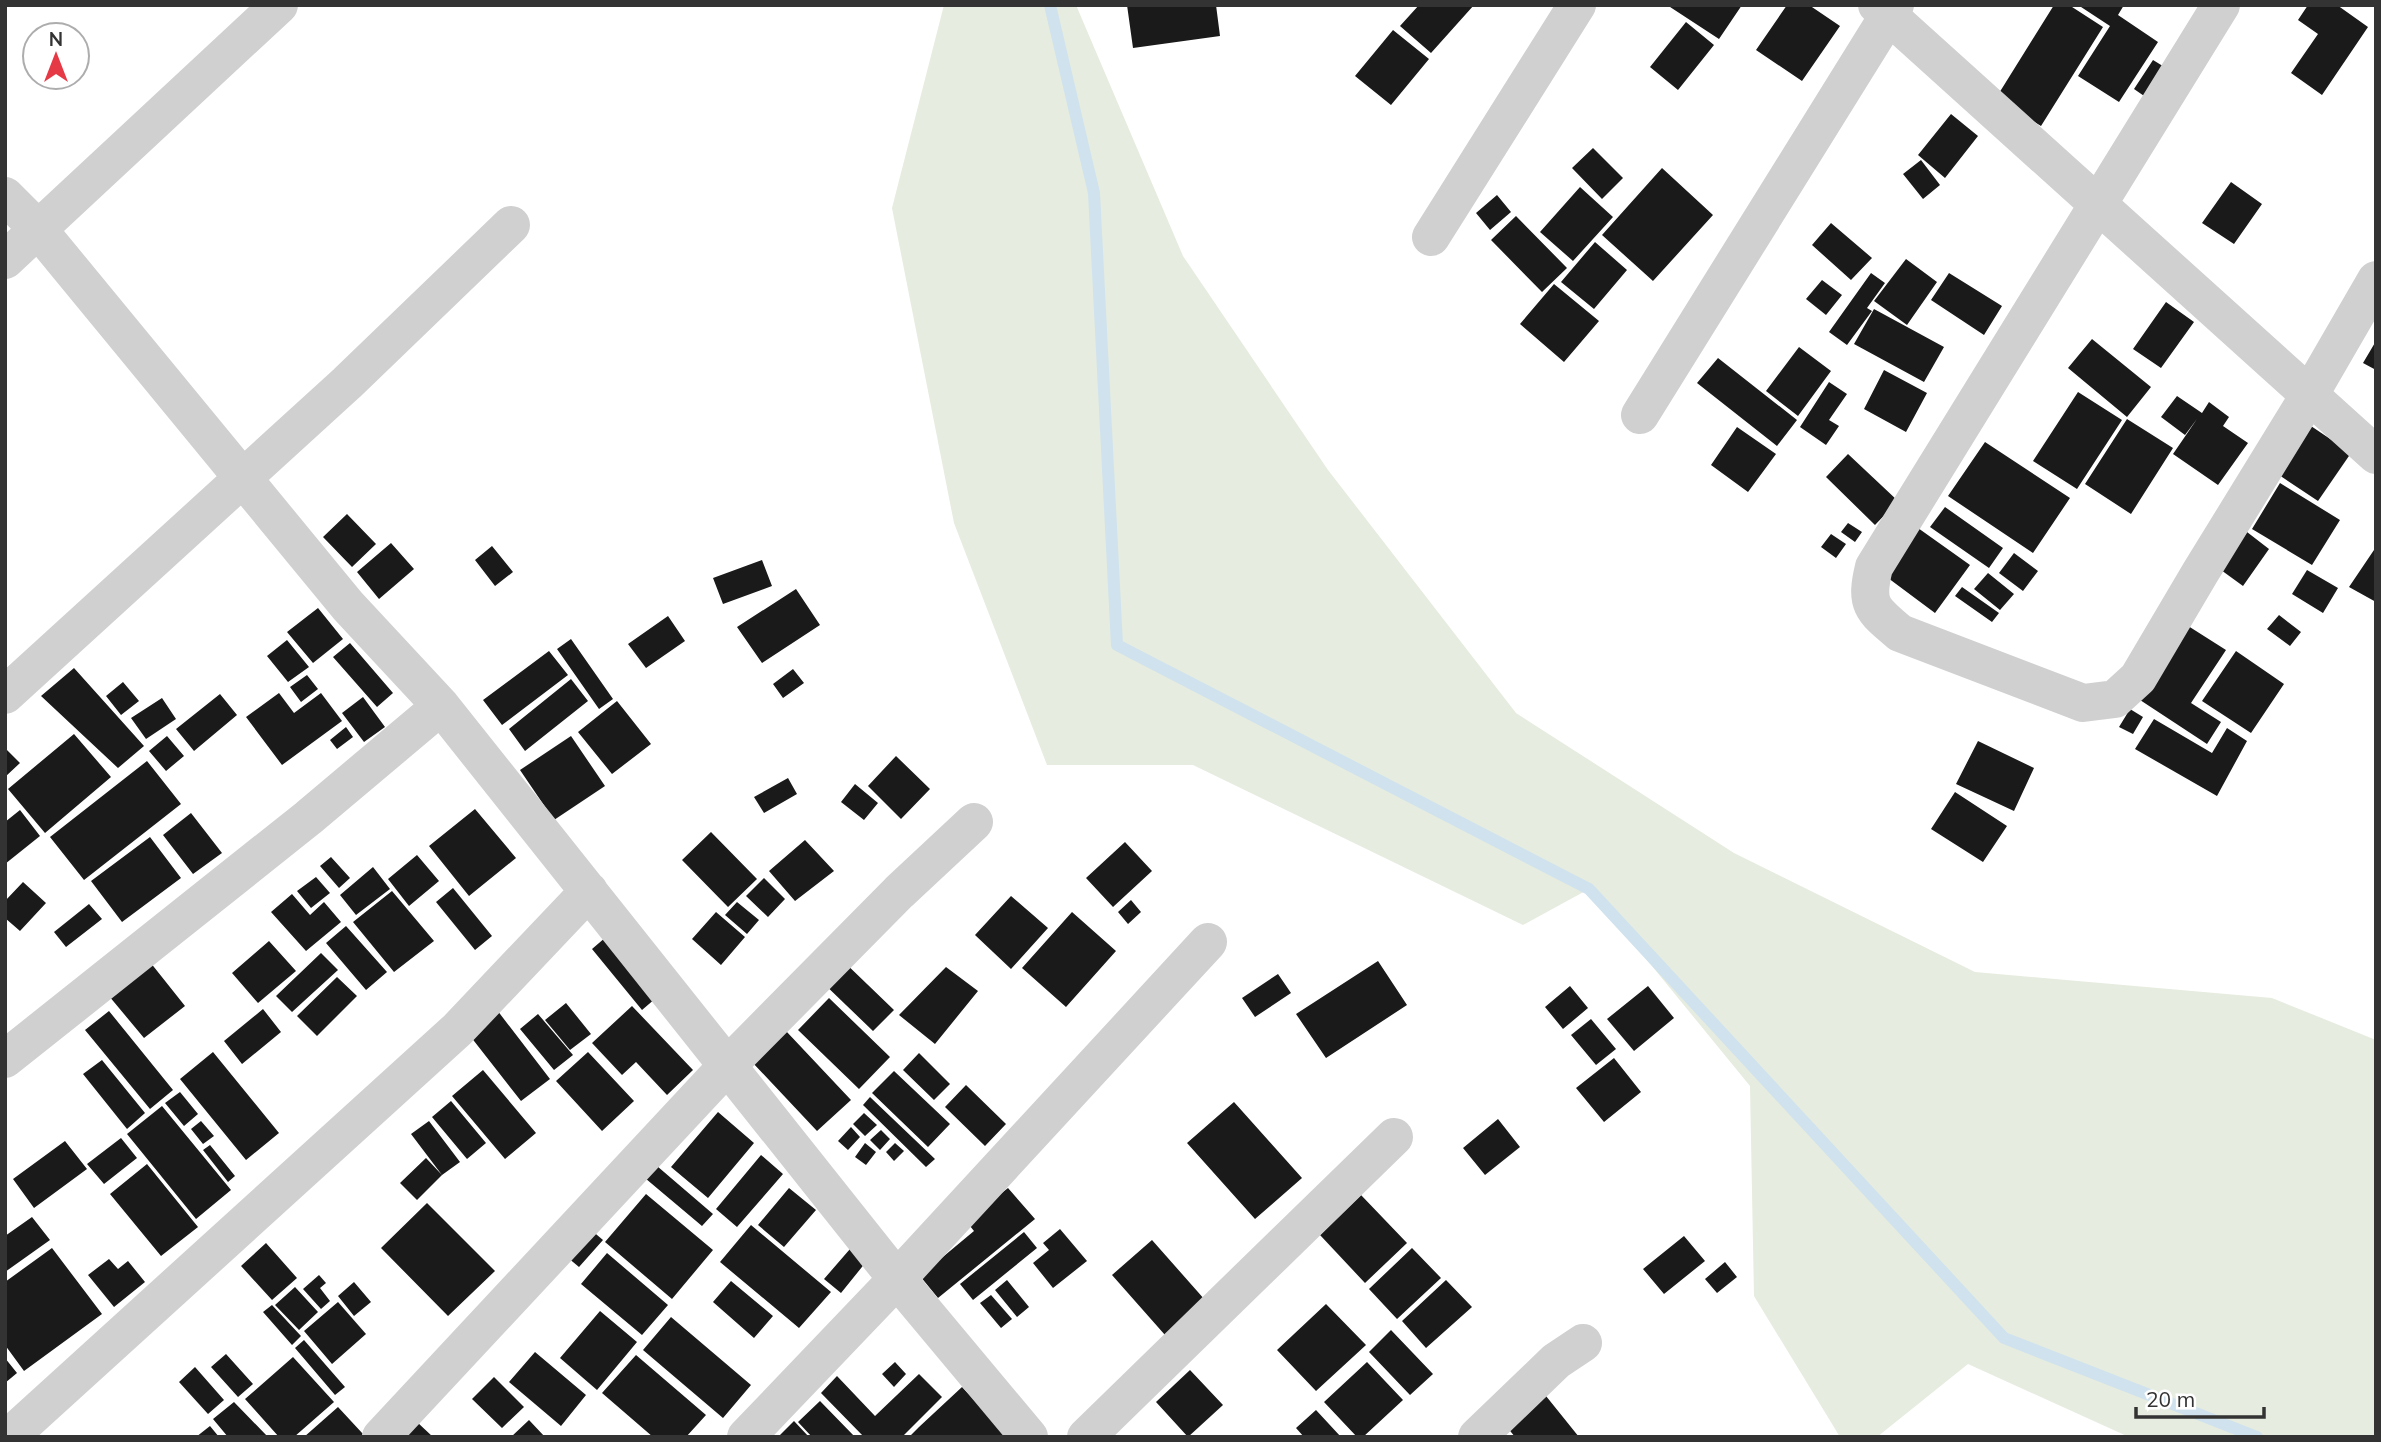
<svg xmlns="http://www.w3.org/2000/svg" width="2381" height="1442" viewBox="0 0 2381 1442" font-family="Mulish,sans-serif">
  <rect width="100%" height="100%" fill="#fff"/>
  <!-- green -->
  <path fill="#e6ecdf" d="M 944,5 L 1076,5 L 1183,256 L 1328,470 L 1516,713 L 1734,853 L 1975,972 L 2272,998 L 2376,1040 L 2376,1437 L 2129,1437 L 1968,1364 L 1877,1437 L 1840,1437 L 1754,1296 L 1750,1086 L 1589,889 L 1523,925 L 1193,765 L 1047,765 L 954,523 L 892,208 Z"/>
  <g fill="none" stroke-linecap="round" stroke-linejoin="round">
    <!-- stream -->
    <path stroke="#cfe2ee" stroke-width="12" d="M 1050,5 L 1094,193 L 1117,645 L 1589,889 L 2004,1338 L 2257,1437"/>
  </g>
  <!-- building -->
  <path fill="#1a1a1a" d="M 1127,5 L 1216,5 L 1220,36 L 1133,48 Z
    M 1419,5 L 1474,5 L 1431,53 L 1400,26 Z
    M 1667,5 L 1742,5 L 1719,39 Z
    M 1787,5 L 1809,5 L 1840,26 L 1802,81 L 1756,50 Z
    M 2054,5 L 2069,5 L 2103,27 L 2041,126 L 1996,98 Z
    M 2078,5 L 2124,5 L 2118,15 L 2158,42 L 2119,102 L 2078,76 L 2110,26 Z
    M 2308,5 L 2337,5 L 2368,27 L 2322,95 L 2291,73 L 2318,34 L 2298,20 Z
    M 1686,22 L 1714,45 L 1678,90 L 1650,67 Z
    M 1393,30 L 1429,59 L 1391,105 L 1355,76 Z
    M 2153,60 L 2166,68 L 2147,98 L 2134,89 Z
    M 1951,114 L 1978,136 L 1945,178 L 1918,155 Z
    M 1593,148 L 1623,178 L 1602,199 L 1572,168 Z
    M 1921,160 L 1940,185 L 1923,199 L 1903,174 Z
    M 1662,168 L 1713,215 L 1653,281 L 1602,235 Z
    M 2231,182 L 2262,204 L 2234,244 L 2202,223 Z
    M 1580,187 L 1613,217 L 1573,261 L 1540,232 Z
    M 1497,195 L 1511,212 L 1490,230 L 1476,213 Z
    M 1516,216 L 1567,268 L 1542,292 L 1491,240 Z
    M 1831,223 L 1872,258 L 1851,280 L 1812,245 Z
    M 1595,242 L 1627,270 L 1594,309 L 1561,282 Z
    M 1906,259 L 1937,282 L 1907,325 L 1874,301 Z
    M 1871,273 L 1885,283 L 1867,308 L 1872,311 L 1847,345 L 1829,332 Z
    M 1949,273 L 2002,306 L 1984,335 L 1931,300 Z
    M 1822,280 L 1842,295 L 1826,315 L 1806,299 Z
    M 1554,284 L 1599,321 L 1564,362 L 1520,324 Z
    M 2166,302 L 2194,322 L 2161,368 L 2133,349 Z
    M 1874,309 L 1944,347 L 1924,382 L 1854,344 Z
    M 2092,339 L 2151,387 L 2127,417 L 2068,368 Z
    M 2376,341 L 2376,370 L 2363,363 Z
    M 1799,347 L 1831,371 L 1798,416 L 1766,391 Z
    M 1718,358 L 1797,420 L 1777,446 L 1697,383 Z
    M 1884,370 L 1927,393 L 1906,432 L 1864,409 Z
    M 1829,382 L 1847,394 L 1829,420 L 1839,426 L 1826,445 L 1800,427 Z
    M 2078,392 L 2122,420 L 2077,489 L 2033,461 Z
    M 2177,396 L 2202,413 L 2209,402 L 2229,417 L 2223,426 L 2248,443 L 2218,485 L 2173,454 L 2197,419 L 2185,435 L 2161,417 Z
    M 2127,419 L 2173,448 L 2131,514 L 2085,484 Z
    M 2308,424 L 2351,453 L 2318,501 L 2276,473 Z
    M 1737,427 L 1776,454 L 1748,492 L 1711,465 Z
    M 1985,442 L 2070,498 L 2033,553 L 1948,496 Z
    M 1848,454 L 1898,501 L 1875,525 L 1826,477 Z
    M 2280,483 L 2340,520 L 2312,565 L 2252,529 Z
    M 1945,507 L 2003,548 L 1989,568 L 1930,527 Z
    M 347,514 L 376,544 L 352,567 L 323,537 Z
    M 1848,523 L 1862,532 L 1855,542 L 1841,532 Z
    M 1918,528 L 1970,565 L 1935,613 L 1884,575 Z
    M 2247,532 L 2269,549 L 2243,586 L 2221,570 Z
    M 1831,534 L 1846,544 L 1836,558 L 1821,547 Z
    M 391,543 L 414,569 L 379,599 L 357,572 Z
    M 492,546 L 513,572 L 495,586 L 475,560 Z
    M 2376,547 L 2376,602 L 2349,587 Z
    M 2014,553 L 2038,571 L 2023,591 L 1999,573 Z
    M 762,560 L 772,586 L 723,604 L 713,578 Z
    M 2307,570 L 2338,588 L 2323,613 L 2292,594 Z
    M 1988,573 L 2014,594 L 2000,610 L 1974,589 Z
    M 1962,587 L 1999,613 L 1992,622 L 1955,596 Z
    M 796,589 L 820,625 L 762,663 L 737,627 Z
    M 318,608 L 343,639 L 313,663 L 287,632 Z
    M 2279,615 L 2301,632 L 2290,646 L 2267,629 Z
    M 668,616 L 685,641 L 646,668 L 628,644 Z
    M 2185,624 L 2226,650 L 2191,703 L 2221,722 L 2207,744 L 2137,698 Z
    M 571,639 L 613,699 L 599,709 L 557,649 Z
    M 287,640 L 309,667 L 288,682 L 267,656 Z
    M 350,643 L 393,693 L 377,707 L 333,657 Z
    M 549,651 L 568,675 L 502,725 L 483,700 Z
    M 2236,651 L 2284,684 L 2251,733 L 2202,701 Z
    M 74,668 L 144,746 L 118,768 L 41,696 Z
    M 793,669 L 804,683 L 783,698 L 773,684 Z
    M 307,675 L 318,689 L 301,702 L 290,687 Z
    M 571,679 L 588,701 L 525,751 L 509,729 Z
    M 123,682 L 139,701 L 121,715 L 106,696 Z
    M 279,693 L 294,713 L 321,693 L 342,721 L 282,765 L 246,717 Z
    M 220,694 L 237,715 L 194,751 L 176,729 Z
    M 363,697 L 385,727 L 364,742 L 342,713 Z
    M 162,698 L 176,719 L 146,739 L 131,718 Z
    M 617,701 L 651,744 L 612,774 L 578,732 Z
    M 2130,709 L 2143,717 L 2133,734 L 2119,727 Z
    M 2154,719 L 2212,753 L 2227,728 L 2247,741 L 2217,796 L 2135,749 Z
    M 346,727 L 353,737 L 337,749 L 330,740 Z
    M 74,734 L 111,777 L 45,833 L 8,789 Z
    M 167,736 L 184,756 L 166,771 L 149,751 Z
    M 571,736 L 605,786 L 554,820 L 520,770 Z
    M 1978,741 L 2034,768 L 2014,811 L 1956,784 Z
    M 5,748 L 20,763 L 5,777 Z
    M 896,756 L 930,789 L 901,819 L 868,786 Z
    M 147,761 L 181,804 L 84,880 L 50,837 Z
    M 788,778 L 797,794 L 764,813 L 754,797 Z
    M 855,784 L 878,803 L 864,820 L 841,802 Z
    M 1955,792 L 2007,826 L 1983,862 L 1931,829 Z
    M 475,809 L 516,858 L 469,896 L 429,846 Z
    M 20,810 L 40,836 L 5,864 L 5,822 Z
    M 191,813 L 222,853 L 193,874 L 163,835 Z
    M 711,832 L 757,879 L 728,907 L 682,860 Z
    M 150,837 L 181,878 L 122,922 L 91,881 Z
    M 805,840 L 834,871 L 795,901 L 769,871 Z
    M 1125,842 L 1152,871 L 1113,907 L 1086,878 Z
    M 417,855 L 439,881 L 409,906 L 388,879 Z
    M 331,857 L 350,878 L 339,888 L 320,866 Z
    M 373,867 L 390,889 L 356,915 L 340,895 Z
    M 316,877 L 330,893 L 311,908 L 297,891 Z
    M 764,878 L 785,899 L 768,917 L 746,896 Z
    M 23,882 L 46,903 L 20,931 L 5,918 L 5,901 Z
    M 453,888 L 492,936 L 475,950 L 436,902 Z
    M 392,891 L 434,941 L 394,972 L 353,922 Z
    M 292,894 L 310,915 L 324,902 L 341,922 L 306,951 L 271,912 Z
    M 1011,896 L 1048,928 L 1011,969 L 975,935 Z
    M 1131,900 L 1141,912 L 1128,924 L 1118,912 Z
    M 737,902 L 759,920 L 747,934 L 725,915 Z
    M 89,904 L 102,919 L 66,947 L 54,932 Z
    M 716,912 L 745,937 L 721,965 L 692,939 Z
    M 1072,912 L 1116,951 L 1066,1007 L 1022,968 Z
    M 346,926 L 387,972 L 366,990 L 326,943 Z
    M 613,931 L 663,992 L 642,1010 L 592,949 Z
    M 269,941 L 296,971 L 258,1003 L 232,973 Z
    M 321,953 L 338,970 L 292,1012 L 276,996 Z
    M 840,958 L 894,1010 L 873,1031 L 819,979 Z
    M 1378,961 L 1407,1005 L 1326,1058 L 1296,1014 Z
    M 150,962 L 185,1006 L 144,1038 L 109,996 Z
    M 946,967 L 978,991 L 935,1044 L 899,1015 Z
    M 1278,974 L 1291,993 L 1255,1017 L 1242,998 Z
    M 337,977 L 357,996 L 317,1036 L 297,1016 Z
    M 1570,986 L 1588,1008 L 1563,1029 L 1545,1007 Z
    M 1648,986 L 1674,1018 L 1634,1051 L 1607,1019 Z
    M 829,998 L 890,1057 L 859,1089 L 798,1030 Z
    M 566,1003 L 591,1034 L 570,1050 L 545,1020 Z
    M 632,1006 L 693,1070 L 667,1095 L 636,1062 L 622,1075 L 592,1043 Z
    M 263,1009 L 281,1032 L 242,1064 L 224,1041 Z
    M 497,1010 L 550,1079 L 521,1101 L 467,1032 Z
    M 109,1011 L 173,1090 L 150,1109 L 85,1030 Z
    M 538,1014 L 573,1055 L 554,1070 L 520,1029 Z
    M 1591,1019 L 1616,1049 L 1596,1065 L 1571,1035 Z
    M 786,1031 L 851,1100 L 817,1131 L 752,1062 Z
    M 213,1052 L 279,1133 L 246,1160 L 180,1079 Z
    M 588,1052 L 634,1101 L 602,1131 L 556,1081 Z
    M 919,1053 L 950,1084 L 934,1100 L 903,1070 Z
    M 1614,1058 L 1641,1092 L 1604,1122 L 1576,1088 Z
    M 102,1060 L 145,1113 L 127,1129 L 83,1074 Z
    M 483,1070 L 536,1133 L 505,1159 L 452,1096 Z
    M 894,1071 L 950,1124 L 928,1147 L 872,1093 Z
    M 966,1085 L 1006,1124 L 985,1146 L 945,1107 Z
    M 180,1092 L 198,1114 L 184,1126 L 165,1103 Z
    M 870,1097 L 935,1159 L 926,1167 L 863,1105 Z
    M 451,1101 L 486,1143 L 467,1159 L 432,1117 Z
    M 1234,1102 L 1302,1178 L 1255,1219 L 1187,1143 Z
    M 162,1106 L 231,1190 L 196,1219 L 127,1134 Z
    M 718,1112 L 754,1143 L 708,1198 L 671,1167 Z
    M 864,1113 L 877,1125 L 865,1136 L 853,1124 Z
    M 1498,1119 L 1520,1147 L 1485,1175 L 1463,1148 Z
    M 201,1121 L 214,1136 L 203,1144 L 191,1129 Z
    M 429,1121 L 460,1162 L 442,1175 L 411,1134 Z
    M 851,1127 L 860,1137 L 848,1150 L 838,1141 Z
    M 881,1130 L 890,1139 L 880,1150 L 870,1140 Z
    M 121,1138 L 137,1158 L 104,1184 L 87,1164 Z
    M 65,1141 L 87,1169 L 34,1208 L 13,1179 Z
    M 865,1143 L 876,1152 L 866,1165 L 855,1157 Z
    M 895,1143 L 904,1151 L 894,1161 L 886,1152 Z
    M 210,1145 L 235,1176 L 228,1182 L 203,1150 Z
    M 761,1155 L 783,1174 L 737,1227 L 716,1209 Z
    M 426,1158 L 442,1175 L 417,1200 L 400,1183 Z
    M 650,1160 L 713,1214 L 702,1226 L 639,1173 Z
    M 147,1164 L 198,1227 L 161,1256 L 110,1194 Z
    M 789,1188 L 816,1210 L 784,1247 L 758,1225 Z
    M 1008,1188 L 1035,1219 L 938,1298 L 920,1276 L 974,1231 L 966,1221 Z
    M 646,1194 L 713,1250 L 672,1299 L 605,1242 Z
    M 1361,1195 L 1407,1243 L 1365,1283 L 1320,1235 Z
    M 427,1203 L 495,1271 L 448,1316 L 381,1248 Z
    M 32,1217 L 50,1240 L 5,1272 L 5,1236 Z
    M 584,1224 L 603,1240 L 579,1267 L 561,1252 Z
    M 751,1225 L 831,1292 L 799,1328 L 720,1262 Z
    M 1060,1229 L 1087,1261 L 1053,1288 L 1033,1263 L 1049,1250 L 1043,1243 Z
    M 1024,1232 L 1037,1248 L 973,1300 L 960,1284 Z
    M 1684,1236 L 1705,1261 L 1664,1294 L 1643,1269 Z
    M 1152,1240 L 1205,1300 L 1165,1335 L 1112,1275 Z
    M 266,1243 L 297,1278 L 272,1300 L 241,1266 Z
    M 52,1248 L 102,1314 L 24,1371 L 5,1345 L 5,1282 Z
    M 1412,1248 L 1441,1278 L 1397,1319 L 1369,1289 Z
    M 850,1249 L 866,1262 L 841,1293 L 824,1279 Z
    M 607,1253 L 668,1305 L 642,1335 L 581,1284 Z
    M 109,1259 L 118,1269 L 128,1261 L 145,1282 L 114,1307 L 88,1275 Z
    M 1725,1262 L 1737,1277 L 1717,1293 L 1705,1279 Z
    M 319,1275 L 326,1283 L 320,1288 L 330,1301 L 321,1309 L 303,1289 Z
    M 1007,1280 L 1029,1307 L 1017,1317 L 995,1290 Z
    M 1446,1280 L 1472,1307 L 1426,1348 L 1402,1321 Z
    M 731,1281 L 773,1316 L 754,1338 L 713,1302 Z
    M 354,1282 L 371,1302 L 354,1316 L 338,1296 Z
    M 295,1287 L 318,1312 L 299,1330 L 275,1305 Z
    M 991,1295 L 1012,1319 L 1001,1328 L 980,1303 Z
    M 338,1302 L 366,1334 L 332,1364 L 304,1331 Z
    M 1326,1304 L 1366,1345 L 1316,1391 L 1277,1350 Z
    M 272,1305 L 301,1336 L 292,1345 L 263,1312 Z
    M 600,1311 L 637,1342 L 597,1390 L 560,1358 Z
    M 671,1317 L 751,1385 L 723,1418 L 643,1350 Z
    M 1391,1330 L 1433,1374 L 1410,1395 L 1369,1352 Z
    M 304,1340 L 345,1387 L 335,1395 L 295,1348 Z
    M 535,1352 L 586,1395 L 561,1426 L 509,1382 Z
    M 226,1354 L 253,1384 L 238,1397 L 211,1367 Z
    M 636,1355 L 706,1415 L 686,1437 L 653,1437 L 602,1393 Z
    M 293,1357 L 334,1402 L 294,1437 L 279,1437 L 245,1399 Z
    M 5,1358 L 17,1373 L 5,1383 Z
    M 895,1362 L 906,1374 L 894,1387 L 882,1374 Z
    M 1367,1362 L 1403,1400 L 1363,1437 L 1357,1437 L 1324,1402 Z
    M 195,1367 L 224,1400 L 208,1414 L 179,1382 Z
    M 1190,1370 L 1223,1405 L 1188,1437 L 1156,1402 Z
    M 919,1374 L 942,1397 L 902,1437 L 864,1437 L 821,1393 L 837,1376 L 875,1416 Z
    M 494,1377 L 524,1407 L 502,1428 L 472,1399 Z
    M 962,1387 L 1009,1437 L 909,1437 L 919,1427 Z
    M 1546,1396 L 1579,1437 L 1515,1437 L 1507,1427 Z
    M 820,1401 L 855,1437 L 812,1437 L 798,1422 Z
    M 234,1402 L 268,1437 L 228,1437 L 213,1419 Z
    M 338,1407 L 363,1434 L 360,1437 L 304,1437 Z
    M 1316,1410 L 1341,1437 L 1304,1437 L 1296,1428 Z
    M 529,1420 L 545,1437 L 511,1437 Z
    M 794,1421 L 809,1437 L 778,1437 Z
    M 417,1422 L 433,1437 L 403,1437 Z
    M 210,1426 L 219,1437 L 196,1437 Z"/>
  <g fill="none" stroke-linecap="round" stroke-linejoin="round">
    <!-- street -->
    <path stroke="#d0d0d0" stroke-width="38" d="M 1877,5 L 2376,455
      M 2221,5 L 1874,567 C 1865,604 1871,609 1900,633 L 2083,703 L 2115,699 L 2138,678 L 2200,573 L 2310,394 L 2376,280
      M 5,196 L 37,228 L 348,606 L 441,706 L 897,1279 L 1029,1437
      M 1431,237 L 1577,5
      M 5,260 L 279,5
      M 1640,415 L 1895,5
      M 5,695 L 347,383 L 511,225
      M 5,1059 L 308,818 L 441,706
      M 9,1437 L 457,1030 L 589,891
      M 381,1437 L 727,1066 L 899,892 L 974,822
      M 746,1437 L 897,1279 L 1208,942
      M 1086,1437 L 1394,1137
      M 1477,1437 L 1556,1361 L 1583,1343"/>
  </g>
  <!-- border -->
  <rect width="2381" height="1442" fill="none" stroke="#333333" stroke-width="14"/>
  <!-- north arrow -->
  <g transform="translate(56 56)"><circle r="33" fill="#ffffff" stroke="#adadad" stroke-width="2"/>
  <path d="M0-5L12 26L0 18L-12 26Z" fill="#e63946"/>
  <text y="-10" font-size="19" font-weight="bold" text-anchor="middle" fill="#333333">N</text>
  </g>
  <!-- scale -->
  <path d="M2136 1407v10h128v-10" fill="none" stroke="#333333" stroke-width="3.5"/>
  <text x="2146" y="1407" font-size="21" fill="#333333" stroke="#ffffff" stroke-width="5" paint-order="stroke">20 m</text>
</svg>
